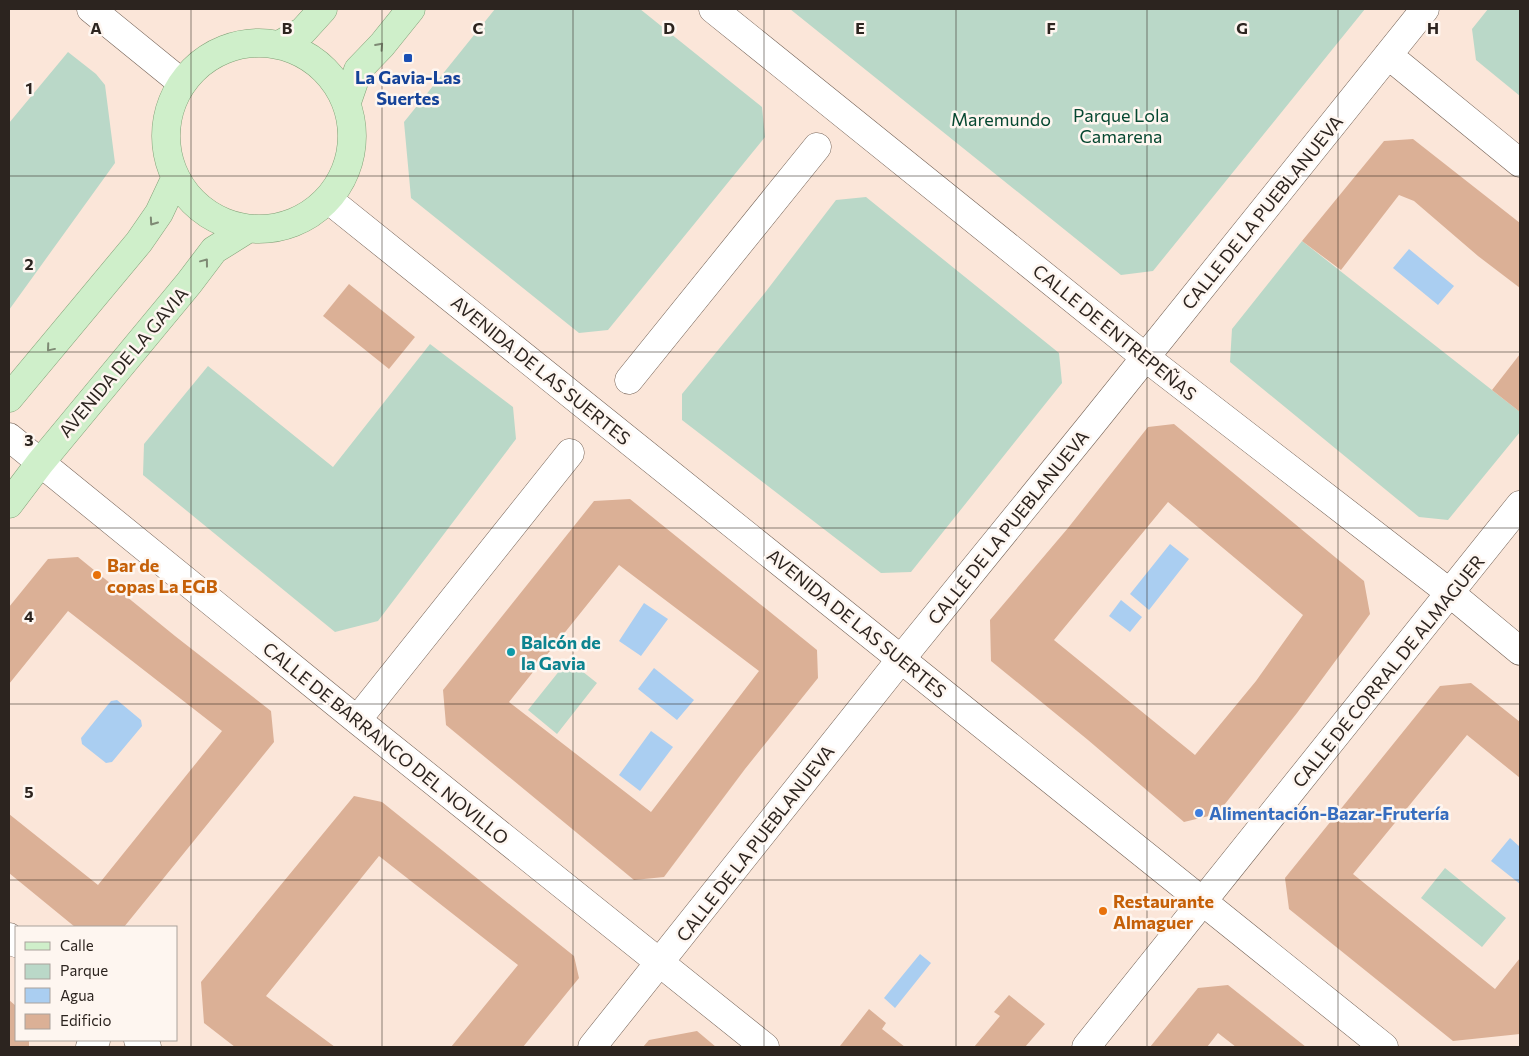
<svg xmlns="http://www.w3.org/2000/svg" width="1529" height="1056" viewBox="0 0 1529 1056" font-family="Commissioner,sans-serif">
  <rect width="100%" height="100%" fill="#fbe6d9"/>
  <!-- green -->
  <path fill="#bad8c8" d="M 495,9 L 640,9 L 762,107 L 765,137 L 608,330 L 579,333 L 411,198 L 404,122 Z
    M 790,9 L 1365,9 L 1153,271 L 1121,275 Z
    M 1488,9 L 1520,9 L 1520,96 L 1476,60 L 1472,29 Z
    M 68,52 L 96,74 L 105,85 L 115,163 L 9,310 L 9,123 Z
    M 866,197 L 1059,353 L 1062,383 L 911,572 L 881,573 L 682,420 L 682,394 L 764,294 L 836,200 Z
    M 1302,241 L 1520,412 L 1520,432 L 1448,520 L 1419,517 L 1230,362 L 1232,329 Z
    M 430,344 L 513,407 L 516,439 L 378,621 L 335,632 L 143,475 L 144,444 L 208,366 L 333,467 Z
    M 568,660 L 597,683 L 557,734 L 528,710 Z
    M 1445,868 L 1506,918 L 1482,947 L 1421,898 Z"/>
  <!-- water -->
  <path fill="#aacef1" d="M 1409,249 L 1454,286 L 1438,305 L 1393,268 Z
    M 1170,544 L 1189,559 L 1149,610 L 1130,594 Z
    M 1121,600 L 1142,617 L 1130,632 L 1109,616 Z
    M 644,603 L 668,619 L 641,656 L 619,641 Z
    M 654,668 L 694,700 L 677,720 L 638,689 Z
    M 117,700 L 141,720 L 142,726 L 112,762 L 106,763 L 82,744 L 81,738 L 111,701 Z
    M 651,731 L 673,747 L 640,791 L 619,775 Z
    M 1510,838 L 1520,847 L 1520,884 L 1491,861 Z
    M 920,954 L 931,963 L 895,1008 L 884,998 Z"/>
  <!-- building -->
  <path fill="#dbb096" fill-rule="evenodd" d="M 1413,139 L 1520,223 L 1520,288 L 1478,256 L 1414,201 L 1399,195 L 1341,270 L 1302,241 L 1384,141 Z
    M 349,284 L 415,337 L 389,369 L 323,316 Z
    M 1520,354 L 1520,412 L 1492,390 Z
    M 1174,424 L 1364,581 L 1370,614 L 1297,713 L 1217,814 L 1184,822 L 1088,740 L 991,661 L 990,620 L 1068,528 L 1148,427 ZM 1168,502 L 1303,615 L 1256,681 L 1195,755 L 1054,640 Z
    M 630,499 L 817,650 L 818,678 L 745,769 L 664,877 L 634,880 L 446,725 L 443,690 L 594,501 ZM 619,565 L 759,671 L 651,812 L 509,702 Z
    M 78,557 L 175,636 L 271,711 L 274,742 L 124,927 L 75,927 L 9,873 L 9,814 L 98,885 L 222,731 L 68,611 L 9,684 L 9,607 L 48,559 Z
    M 1471,683 L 1520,722 L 1520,778 L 1467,735 L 1353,874 L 1495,989 L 1520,958 L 1520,1034 L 1453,1041 L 1289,909 L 1285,878 L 1440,686 Z
    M 354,796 L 382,802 L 574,956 L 579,978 L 523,1047 L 451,1047 L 518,965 L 379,856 L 266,996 L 335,1047 L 235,1047 L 204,1023 L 201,982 Z
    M 1228,985 L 1306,1047 L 1236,1047 L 1218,1033 L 1207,1047 L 1150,1047 L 1198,988 Z
    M 1009,995 L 1045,1024 L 1025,1047 L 974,1047 L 1000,1016 L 994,1012 Z
    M 9,1000 L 16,1006 L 16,1040 L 29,1040 L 29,1047 L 9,1047 Z
    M 869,1009 L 886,1023 L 882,1029 L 905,1047 L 842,1047 L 840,1046 Z
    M 697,1031 L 716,1047 L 643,1047 L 649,1040 Z"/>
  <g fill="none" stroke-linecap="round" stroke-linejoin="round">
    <!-- street casing -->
    <g stroke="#746256" stroke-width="29">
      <path id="street" d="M 713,9 L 1145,357 L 1450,593 L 1520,651
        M 1388,55 L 1520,163
        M 629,380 L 817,147
        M 9,437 L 357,720 L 765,1047
        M 357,720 L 570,453
        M 9,937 L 16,943
        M 138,1040 L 147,1047
        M 90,1047 L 96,1040
        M 592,1047 L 901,659 L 1091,425 L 1425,9
        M 1086,1047 L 1520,505"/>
    </g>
    <!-- secondary casing -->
    <g stroke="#746256" stroke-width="29">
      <path id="secondary" d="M 91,9 L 182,83
        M 329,200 L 1384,1047"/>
    </g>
    <!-- primary casing -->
    <g stroke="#81a177" stroke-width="29">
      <path id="primary" d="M166 136a93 93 0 1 1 186 0a93 93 0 1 1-186 0Z
        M 279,45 L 303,31 L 323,9
        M 347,102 L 358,70 L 382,45 L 411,9
        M 9,398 L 139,242 L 159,213 L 175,179
        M 9,504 L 40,463 L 189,283 L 214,250 L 246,230"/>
    </g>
    <!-- street -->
    <use href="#street" stroke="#fff" stroke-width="28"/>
    <!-- secondary -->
    <use href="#secondary" stroke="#fff" stroke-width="28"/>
    <!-- primary -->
    <use href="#primary" stroke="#cfefca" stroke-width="28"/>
  </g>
  <!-- one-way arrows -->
  <defs><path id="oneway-chevron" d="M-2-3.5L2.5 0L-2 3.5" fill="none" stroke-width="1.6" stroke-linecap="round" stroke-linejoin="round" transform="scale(1.25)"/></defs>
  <g stroke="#7e8a74">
    <use href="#oneway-chevron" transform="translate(380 46) rotate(-48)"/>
    <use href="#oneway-chevron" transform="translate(153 222) rotate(125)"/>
    <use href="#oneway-chevron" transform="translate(205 262) rotate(-53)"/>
    <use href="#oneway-chevron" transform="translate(50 348) rotate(130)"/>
  </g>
  <!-- grid -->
  <path fill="none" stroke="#2c241f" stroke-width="1" stroke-opacity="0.55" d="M 191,9 L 191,1047M 382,9 L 382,1047M 573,9 L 573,1047M 764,9 L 764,1047M 956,9 L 956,1047M 1147,9 L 1147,1047M 1338,9 L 1338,1047M 9,176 L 1520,176M 9,352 L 1520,352M 9,528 L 1520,528M 9,704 L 1520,704M 9,880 L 1520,880"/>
  <!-- markers -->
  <rect fill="#1a4fb4" stroke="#fef6f0" stroke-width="2" x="403" y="53" width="10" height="10" rx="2.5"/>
  <g fill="#e8710a" stroke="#fef6f0" stroke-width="2">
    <circle cx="97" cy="575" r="5"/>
    <circle cx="1103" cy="911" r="5"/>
  </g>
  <circle fill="#0f9aa8" stroke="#fef6f0" stroke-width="2" cx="511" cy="652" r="5"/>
  <circle fill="#3f7fe0" stroke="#fef6f0" stroke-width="2" cx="1199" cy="813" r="5"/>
  <g text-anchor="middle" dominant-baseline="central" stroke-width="5" stroke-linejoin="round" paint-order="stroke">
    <!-- transit labels -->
    <g font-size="18" font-weight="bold" fill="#164399" stroke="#fef6f0">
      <text x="408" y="77">La Gavia-Las<tspan x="408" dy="21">Suertes</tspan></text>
    </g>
    <!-- park labels -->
    <g font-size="18" fill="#054730" stroke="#fef6f0">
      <text x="1121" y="115">Parque Lola<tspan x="1121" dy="21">Camarena</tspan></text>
      <text x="1001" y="119">Maremundo</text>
    </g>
    <!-- street labels -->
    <g font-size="18" fill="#2c241f" stroke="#fef6f0">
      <text transform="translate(1262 212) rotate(-51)">CALLE DE LA PUEBLANUEVA</text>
      <text transform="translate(1115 332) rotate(39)">CALLE DE ENTREPEÑAS</text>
      <text transform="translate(123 362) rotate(-50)">AVENIDA DE LA GAVIA</text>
      <text transform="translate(541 370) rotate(39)">AVENIDA DE LAS SUERTES</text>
      <text transform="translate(1008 527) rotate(-51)">CALLE DE LA PUEBLANUEVA</text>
      <text transform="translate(857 623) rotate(39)">AVENIDA DE LAS SUERTES</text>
      <text transform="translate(1388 671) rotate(-51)">CALLE DE CORRAL DE ALMAGUER</text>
      <text transform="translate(386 743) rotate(39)">CALLE DE BARRANCO DEL NOVILLO</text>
      <text transform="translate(755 843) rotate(-52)">CALLE DE LA PUEBLANUEVA</text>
    </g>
    <!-- food labels -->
    <g font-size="18" font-weight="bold" fill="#c56008" stroke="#fef6f0" text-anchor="start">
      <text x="107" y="565">Bar de<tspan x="107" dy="21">copas La EGB</tspan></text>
      <text x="1113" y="901">Restaurante<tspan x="1113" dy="21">Almaguer</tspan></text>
    </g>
    <!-- culture labels -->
    <g font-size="18" font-weight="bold" fill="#0d838f" stroke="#fef6f0" text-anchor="start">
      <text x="521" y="642">Balcón de<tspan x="521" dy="21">la Gavia</tspan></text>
    </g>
    <!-- shop labels -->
    <g font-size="18" font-weight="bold" fill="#366cbe" stroke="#fef6f0" text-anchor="start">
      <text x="1209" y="813">Alimentación-Bazar-Frutería</text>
    </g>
  </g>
  <g font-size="16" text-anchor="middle" font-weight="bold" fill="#2c241f" stroke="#fef6f0" stroke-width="5" stroke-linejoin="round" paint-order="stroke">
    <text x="96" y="34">A</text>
    <text x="287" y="34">B</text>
    <text x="478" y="34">C</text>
    <text x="669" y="34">D</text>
    <text x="860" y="34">E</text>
    <text x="1051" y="34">F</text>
    <text x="1242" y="34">G</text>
    <text x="1433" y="34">H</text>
    <text x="29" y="94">1</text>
    <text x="29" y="270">2</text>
    <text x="29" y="446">3</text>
    <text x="29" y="622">4</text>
    <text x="29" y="798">5</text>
  </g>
  <!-- border -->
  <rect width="1529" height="1056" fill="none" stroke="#2c241f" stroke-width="20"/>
  <!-- legend -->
  <rect x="15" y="926" width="162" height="115" fill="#fef6f0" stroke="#aaa29c"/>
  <rect x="25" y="942" width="25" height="8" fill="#cfefca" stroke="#aaa29c"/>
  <text x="60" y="951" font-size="15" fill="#2c241f">Calle</text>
  <rect x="25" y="964" width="25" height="15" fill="#bad8c8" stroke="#aaa29c"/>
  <text x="60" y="976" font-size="15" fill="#2c241f">Parque</text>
  <rect x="25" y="988" width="25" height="15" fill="#aacef1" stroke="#aaa29c"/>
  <text x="60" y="1001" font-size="15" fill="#2c241f">Agua</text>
  <rect x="25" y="1014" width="25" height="15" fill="#dbb096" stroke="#aaa29c"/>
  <text x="60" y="1026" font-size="15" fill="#2c241f">Edificio</text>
</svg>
